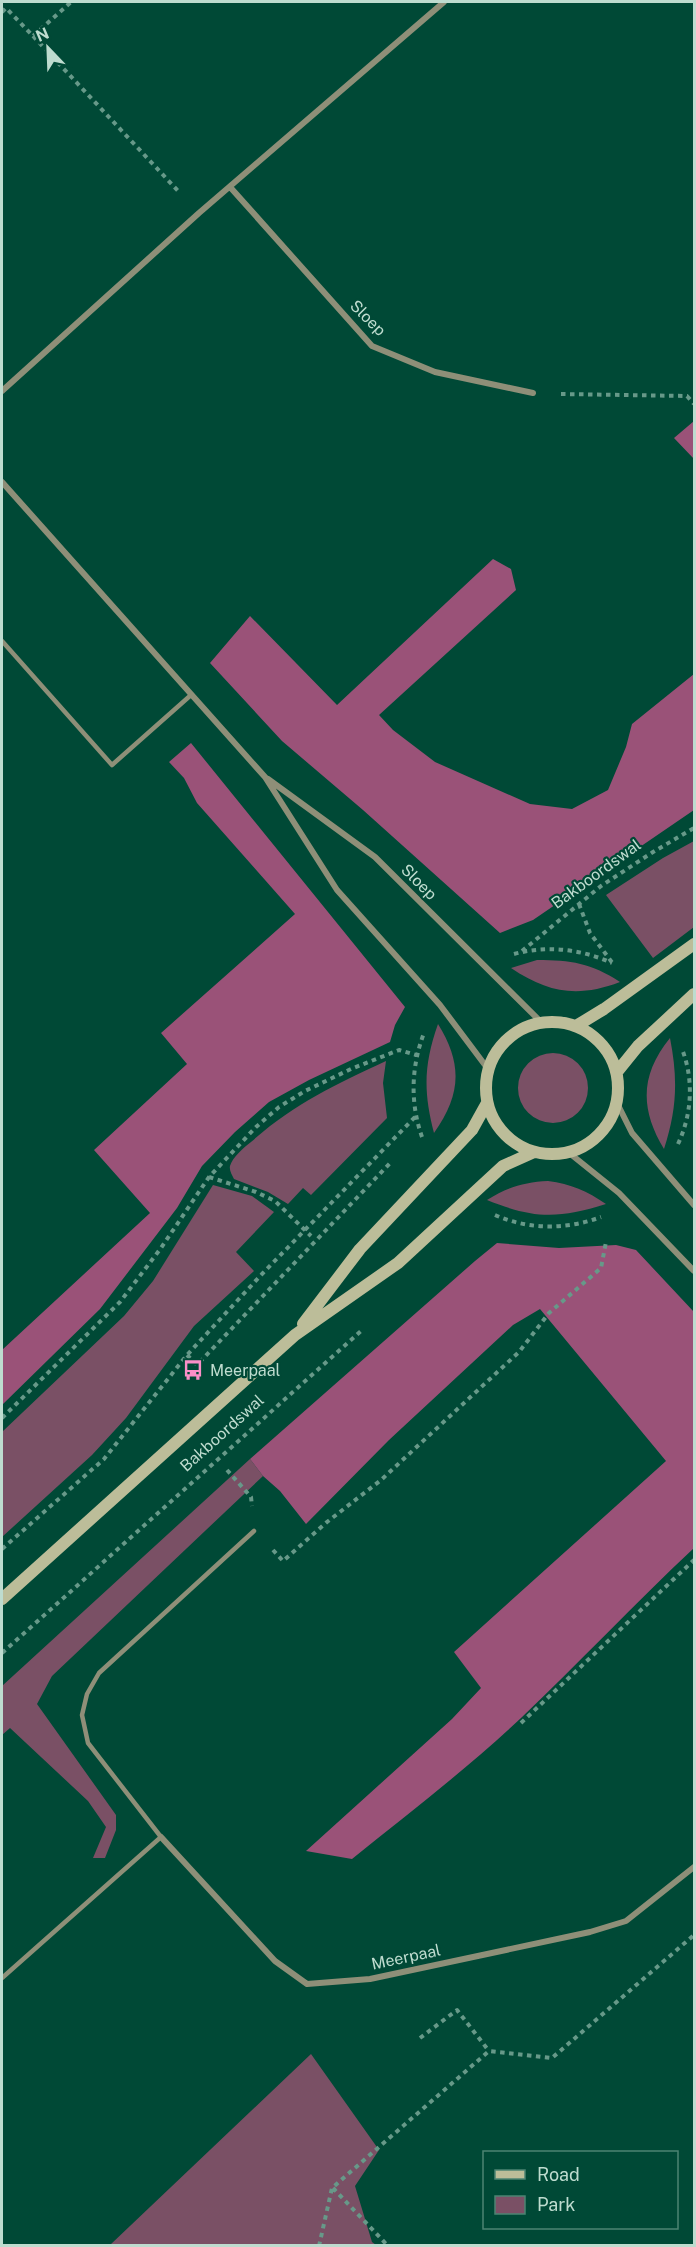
<svg xmlns="http://www.w3.org/2000/svg" width="696" height="2247" viewBox="0 0 696 2247" font-family="'Public Sans',sans-serif">
  <rect width="100%" height="100%" fill="#004936"/>
  <!-- green -->
  <path fill="#7a5065" d="M 694,841 L 694,927 L 653,958 L 606,895 L 663,858 Z
    M 537,960 C 571,960 591,963 620,982 C 578,998 548,993 511,968 Z
    M 438,1024 C 463,1064 461,1095 434,1133 C 423,1091 424,1064 438,1024 Z
    M 670,1038 C 678,1079 677,1109 664,1149 C 640,1109 640,1075 670,1038 Z
    M518 1088a35 35 0 1 1 70 0a35 35 0 1 1-70 0Z
    M 386,1061 L 383,1083 L 387,1118 L 311,1195 L 303,1188 L 288,1204 L 268,1192 L 234,1179 C 232,1175 229,1170 230,1166 C 232,1158 244,1147 251,1142 C 295,1103 333,1086 386,1061 Z
    M 548,1181 C 571,1184 587,1191 606,1204 C 558,1219 534,1219 487,1200 C 508,1187 525,1182 548,1181 Z
    M 213,1185 L 252,1196 L 274,1212 L 236,1252 L 254,1271 L 194,1326 L 126,1418 L 92,1455 L 2,1537 L 2,1432 L 124,1316 L 153,1281 Z
    M 250,1459 L 263,1476 L 52,1676 L 37,1704 L 116,1815 L 116,1830 L 105,1858 L 93,1858 L 106,1827 L 88,1801 L 10,1728 L 2,1735 L 2,1686 Z
    M 311,2054 L 379,2150 L 355,2186 L 372,2242 L 376,2245 L 110,2245 Z"/>
  <!-- forest -->
  <path fill="#9a5278" d="M 694,421 L 694,459 L 674,438 Z
    M 493,559 L 511,569 L 516,590 L 379,715 L 393,730 L 435,762 L 530,804 L 572,809 L 608,790 L 626,747 L 632,724 L 694,674 L 694,810 L 533,920 L 500,933 L 363,810 L 282,741 L 210,663 L 250,616 L 337,705 Z
    M 191,743 L 405,1007 L 395,1025 L 390,1042 L 309,1080 L 269,1102 L 235,1132 L 202,1166 L 177,1208 L 100,1309 L 2,1405 L 2,1350 L 150,1213 L 94,1150 L 187,1064 L 161,1033 L 295,914 L 197,803 L 184,778 L 169,762 Z
    M 497,1243 L 559,1248 L 616,1245 L 636,1250 L 694,1312 L 694,1548 C 635,1603 580,1662 521,1718 C 468,1768 409,1813 352,1859 L 306,1851 L 452,1719 L 481,1688 L 454,1652 L 666,1461 L 540,1309 L 513,1325 L 389,1440 L 306,1524 L 280,1491 L 263,1476 L 250,1459 L 475,1261 Z"/>
  <g fill="none" stroke-linecap="round" stroke-linejoin="round">
    <!-- path -->
    <path stroke="#679989" stroke-width="4" stroke-dasharray="4.5 4.5" stroke-linecap="butt" d="M 2,12 L 6,8 L 33,36 L 71,2
      M 33,36 L 180,193
      M 561,394 L 687,396 L 694,404
      M 579,904 L 590,933 L 614,965
      M 522,951 L 601,886 L 653,852 L 694,828
      M 514,954 C 547,945 581,949 612,963
      M 422,1137 C 410,1103 411,1067 424,1033
      M 678,1144 C 692,1114 694,1080 682,1049
      M 209,1177 L 256,1192 L 275,1201 L 311,1236
      M 495,1215 C 529,1230 566,1230 601,1217
      M 187,1355 L 197,1365 L 391,1162
      M 2,1418 L 120,1302 L 161,1248 L 209,1177 L 256,1127 L 279,1107 L 305,1091 L 351,1069 L 399,1050 L 416,1055
      M 227,1470 L 251,1497 L 252,1506
      M 2,1549 L 104,1459 L 187,1355 L 262,1274 L 416,1116
      M 273,1550 L 283,1561 L 327,1522 L 381,1480 L 519,1352 L 549,1313 L 601,1268 L 606,1242
      M 2,1653 L 361,1331
      M 521,1723 L 694,1560
      M 420,2038 L 457,2010 L 489,2051
      M 333,2188 L 388,2246
      M 319,2246 L 332,2188 L 489,2051 L 552,2058 L 694,1935"/>
    <!-- lane -->
    <path stroke="#8e8f78" stroke-width="4.5" d="M 2,641 L 112,765 L 191,695
      M 2,1978 L 161,1837 L 88,1743 L 82,1715 L 87,1694 L 99,1673 L 254,1531"/>
    <!-- street -->
    <path stroke="#8e8f78" stroke-width="6" d="M 230,187 L 372,346 L 435,372 L 533,393
      M 2,391 L 199,213 L 444,2
      M 2,482 L 265,777 L 337,890 L 440,1005 L 488,1069
      M 268,779 L 375,857 L 541,1022
      M 617,1103 L 632,1133 L 694,1205
      M 568,1152 L 619,1193 L 694,1271
      M 161,1837 L 275,1961 L 307,1984 L 370,1979 L 590,1932 L 626,1921 L 694,1867"/>
    <!-- secondary -->
    <path stroke="#bcbd99" stroke-width="12" d="M486 1088a66 66 0 1 1 132 0a66 66 0 1 1-132 0Z
      M 576,1026 L 604,1009 L 694,944
      M 617,1072 L 638,1046 L 694,994
      M 303,1324 L 360,1249 L 472,1130 L 487,1103
      M 2,1599 L 295,1335 L 398,1263 L 503,1166 L 534,1152"/>
  </g>
  <!-- icons -->
  <defs>
    <g id="bus-bare" transform="scale(1.62)"><path d="M-5-6H5V4H4V6H2V4H-2V6H-4V4H-5ZM-3.5-4V0h7V-4ZM-3.5 1.2v1.5H-2V1.2ZM2 1.2v1.5H3.5V1.2Z" fill="#fa8fc7" stroke="#004936" stroke-width="2.5" paint-order="stroke"/></g>
  </defs>
  <g fill-rule="evenodd">
    <use href="#bus-bare" x="193" y="1370"/>
  </g>
  <g text-anchor="middle" dominant-baseline="central" stroke-width="4.5" stroke-linejoin="round" paint-order="stroke">
    <!-- street labels -->
    <g font-size="16" fill="#bedccf" stroke="#004936">
      <text transform="translate(368 318) rotate(45)">Sloep</text>
      <text transform="translate(596 874) rotate(-36)">Bakboordswal</text>
      <text transform="translate(419 882) rotate(45)">Sloep</text>
      <text transform="translate(222 1433) rotate(-42)">Bakboordswal</text>
      <text transform="translate(406 1957) rotate(-12)">Meerpaal</text>
    </g>
    <!-- poi labels -->
    <g font-size="16" fill="#bedccf" stroke="#004936" text-anchor="start">
      <text x="210" y="1370">Meerpaal</text>
    </g>
  </g>
  <!-- border -->
  <rect width="696" height="2247" fill="none" stroke="#bedccf" stroke-width="6"/>
  <!-- legend -->
  <rect x="483" y="2151" width="195" height="78" fill="#004936" stroke="#4c8473" stroke-width="1.5"/>
  <rect x="495" y="2170" width="30" height="9" fill="#bcbd99" stroke="#4c8473" stroke-width="1.5"/>
  <text x="537" y="2181" font-size="18" fill="#bedccf">Road</text>
  <rect x="495" y="2196" width="30" height="18" fill="#7a5065" stroke="#4c8473" stroke-width="1.5"/>
  <text x="537" y="2211" font-size="18" fill="#bedccf">Park</text>
  <!-- north arrow -->
  <g transform="translate(48 48) rotate(337)" stroke="#004936" stroke-width="4.5" paint-order="stroke">
  <path d="M0-4.5L10 22L0 15L-10 22Z" fill="#bedccf"/>
  <text y="-9" font-size="16" font-weight="bold" text-anchor="middle" fill="#bedccf">N</text>
  </g>
</svg>
